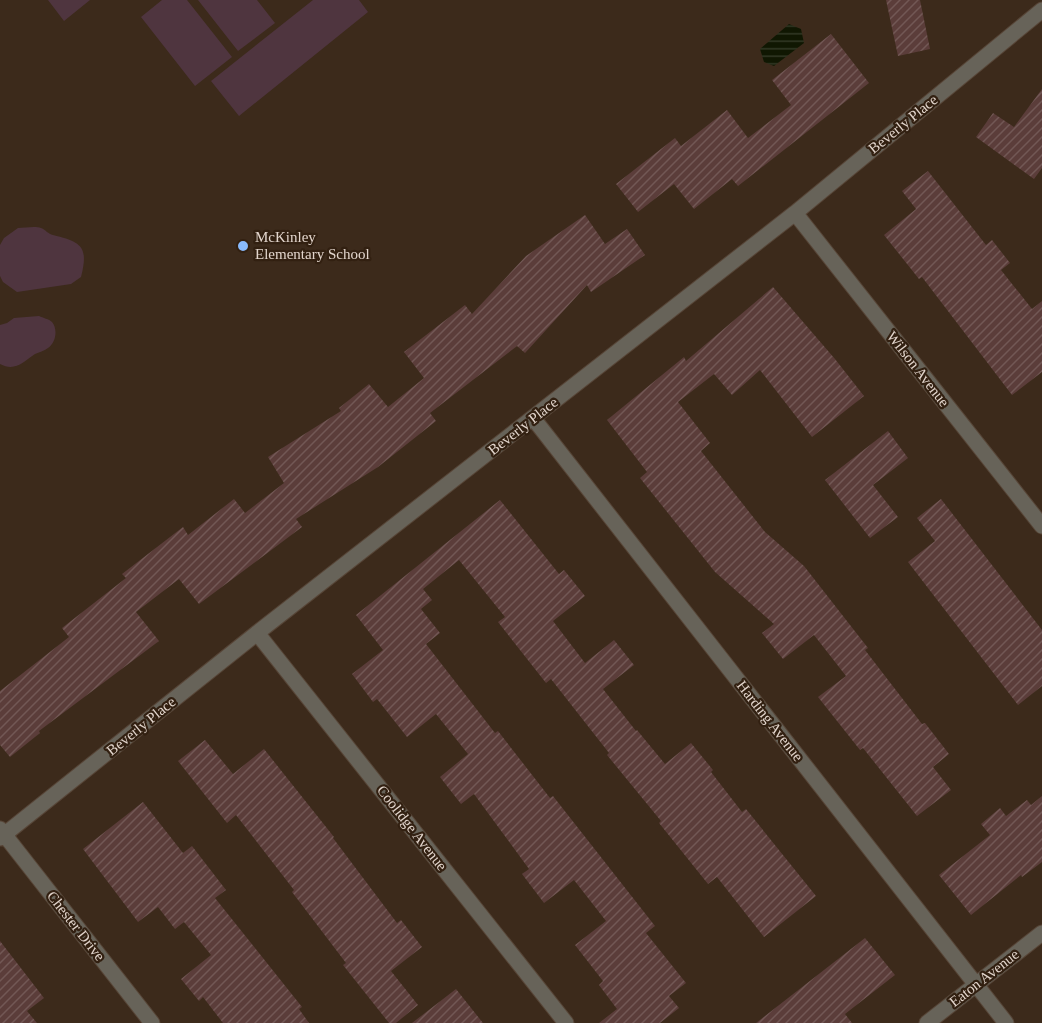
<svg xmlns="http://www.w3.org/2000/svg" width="1042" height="1023" viewBox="0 0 1042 1023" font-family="'Times New Roman',serif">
  <defs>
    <pattern id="water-rules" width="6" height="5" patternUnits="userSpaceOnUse" patternTransform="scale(1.5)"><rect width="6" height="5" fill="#101702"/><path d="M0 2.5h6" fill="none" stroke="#323826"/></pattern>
    <pattern id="building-hatch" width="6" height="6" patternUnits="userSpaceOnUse" patternTransform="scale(1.5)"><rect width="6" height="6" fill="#5b3d3a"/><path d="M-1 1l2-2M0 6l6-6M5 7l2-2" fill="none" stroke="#725855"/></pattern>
  </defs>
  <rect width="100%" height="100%" fill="#3c2a1b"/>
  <!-- green -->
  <path fill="#4f353f" d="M 48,0 L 90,0 L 64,21 Z
    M 162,0 L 187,0 L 232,57 L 195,86 L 141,17 Z
    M 198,0 L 257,0 L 275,23 L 238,51 Z
    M 313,0 L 359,0 L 368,12 L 239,116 L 211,81 Z
    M 18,228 C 25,228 35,226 41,228 C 46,230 48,234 53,235 C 81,242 89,246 81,277 L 71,284 L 17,292 L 3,282 L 0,276 L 0,245 L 4,238 Z
    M 39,316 C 43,318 49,319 52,322 C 58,329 56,343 48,348 C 44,351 39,352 35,354 C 23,362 15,372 0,364 L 0,325 L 7,323 L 14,318 Z"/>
  <!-- water -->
  <path fill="url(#water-rules)" d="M 789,24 L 801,29 L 804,43 L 774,66 L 764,62 L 760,49 Z"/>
  <!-- building -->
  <path fill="url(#building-hatch)" d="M 886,0 L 920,0 L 930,49 L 898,56 Z
    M 831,34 L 869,83 L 738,186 L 732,179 L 694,209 L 674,184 L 638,212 L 616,184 L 675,138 L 681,146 L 727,110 L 748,138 L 791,105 L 772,80 Z
    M 1042,89 L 1042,168 L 1034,179 L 976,137 L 993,113 L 1014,127 Z
    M 928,171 L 986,245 L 992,240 L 1010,263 L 1001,270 L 1032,309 L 1042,301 L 1042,372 L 1012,395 L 922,277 L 919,279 L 884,235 L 916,209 L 902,191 Z
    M 585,215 L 605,244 L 627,229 L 645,255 L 591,292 L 587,285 L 525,353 L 517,346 L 430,413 L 436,421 L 378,467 L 296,519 L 302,527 L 199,604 L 179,579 L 136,612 L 159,641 L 39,731 L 40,733 L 10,757 L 0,745 L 0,691 L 69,637 L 62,628 L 126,578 L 122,574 L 183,527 L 188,535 L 234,499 L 245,513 L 284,483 L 268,457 L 341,411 L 339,408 L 369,384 L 388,407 L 424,378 L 404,352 L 465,305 L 472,314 L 526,256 Z
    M 773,287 L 835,359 L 864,396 L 812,437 L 760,370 L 732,395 L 714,374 L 678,402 L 710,443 L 701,451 L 765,532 L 804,566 L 868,648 L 865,650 L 922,724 L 925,723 L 949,754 L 933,767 L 951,790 L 917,816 L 863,748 L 860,750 L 818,697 L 846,676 L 814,635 L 783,659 L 762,633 L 774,624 L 715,572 L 640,478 L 647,472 L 607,420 L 684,357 L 686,361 Z
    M 888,431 L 908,458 L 873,485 L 898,517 L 870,538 L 825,480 Z
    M 941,499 L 1042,630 L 1042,686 L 1018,705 L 908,562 L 935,541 L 917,518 Z
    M 500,500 L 559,574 L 564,570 L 585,596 L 553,621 L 585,663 L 614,640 L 634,665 L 603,689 L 636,731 L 637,730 L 665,764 L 691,743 L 713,770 L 711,772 L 742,812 L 746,809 L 816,896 L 764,937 L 717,877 L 708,884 L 659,823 L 661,821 L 607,755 L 609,753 L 551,679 L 546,683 L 498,622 L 505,617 L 459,560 L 423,589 L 432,600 L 421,609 L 440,633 L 426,644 L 495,733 L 498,731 L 550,798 L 553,796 L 655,926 L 646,933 L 686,983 L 669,996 L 679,1008 L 660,1023 L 599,1023 L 617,1009 L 599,985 L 603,981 L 575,945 L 606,921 L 574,880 L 544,903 L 522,874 L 529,869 L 474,794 L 461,804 L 440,777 L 468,754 L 436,714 L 407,737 L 377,699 L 373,702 L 352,674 L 383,650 L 356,615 Z
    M 205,740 L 233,774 L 264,749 L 334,837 L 333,838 L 397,923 L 401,920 L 422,947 L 391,971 L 418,1005 L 396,1023 L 389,1023 L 343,965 L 346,963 L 292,892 L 294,890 L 236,815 L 227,823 L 178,761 Z
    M 1042,796 L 1042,862 L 1022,877 L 1021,875 L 971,915 L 939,875 L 990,835 L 981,824 L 1000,808 L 1006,816 L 1027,800 L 1031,805 Z
    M 143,802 L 183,853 L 192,846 L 226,890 L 215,898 L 302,1007 L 299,1009 L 309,1023 L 223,1023 L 203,997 L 199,1001 L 181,979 L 211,955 L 184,922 L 175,929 L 158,907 L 138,922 L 83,849 Z
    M 865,938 L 895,975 L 845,1014 L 852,1023 L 756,1023 Z
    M 0,941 L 44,998 L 27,1011 L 37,1023 L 0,1023 Z
    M 456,989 L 483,1023 L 412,1023 Z"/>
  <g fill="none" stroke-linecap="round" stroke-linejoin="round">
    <!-- minor casing -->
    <g stroke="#574537" stroke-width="17">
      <path id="minor" d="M 795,213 L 1042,526
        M 533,418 L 1006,1023
        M 257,633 L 566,1023
        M 0,829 L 152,1023
        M 0,838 L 257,633 L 795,213 L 1042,10
        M 927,1023 L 1042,933"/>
    </g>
    <!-- minor -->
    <use href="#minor" stroke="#676359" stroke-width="15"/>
  </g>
  <!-- markers -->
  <circle fill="#89bafc" stroke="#322011" stroke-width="2" cx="243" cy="246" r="6"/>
  <g text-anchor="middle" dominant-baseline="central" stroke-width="4.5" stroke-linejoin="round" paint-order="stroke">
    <!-- street labels -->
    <g font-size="15" fill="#e2d5cc" stroke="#322011">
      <text transform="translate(903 124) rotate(-39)">Beverly Place</text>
      <text transform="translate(918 369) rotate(52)">Wilson Avenue</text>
      <text transform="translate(523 426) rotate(-38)">Beverly Place</text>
      <text transform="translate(770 721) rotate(52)">Harding Avenue</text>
      <text transform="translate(141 726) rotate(-39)">Beverly Place</text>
      <text transform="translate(412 828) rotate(52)">Coolidge Avenue</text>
      <text transform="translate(76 926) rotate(52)">Chester Drive</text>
      <text transform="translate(984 978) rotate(-38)">Eaton Avenue</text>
    </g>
    <!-- poi labels -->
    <g font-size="15" fill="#e2d5cc" stroke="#322011" text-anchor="start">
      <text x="255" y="237">McKinley<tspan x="255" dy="17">Elementary School</tspan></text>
    </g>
  </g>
</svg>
